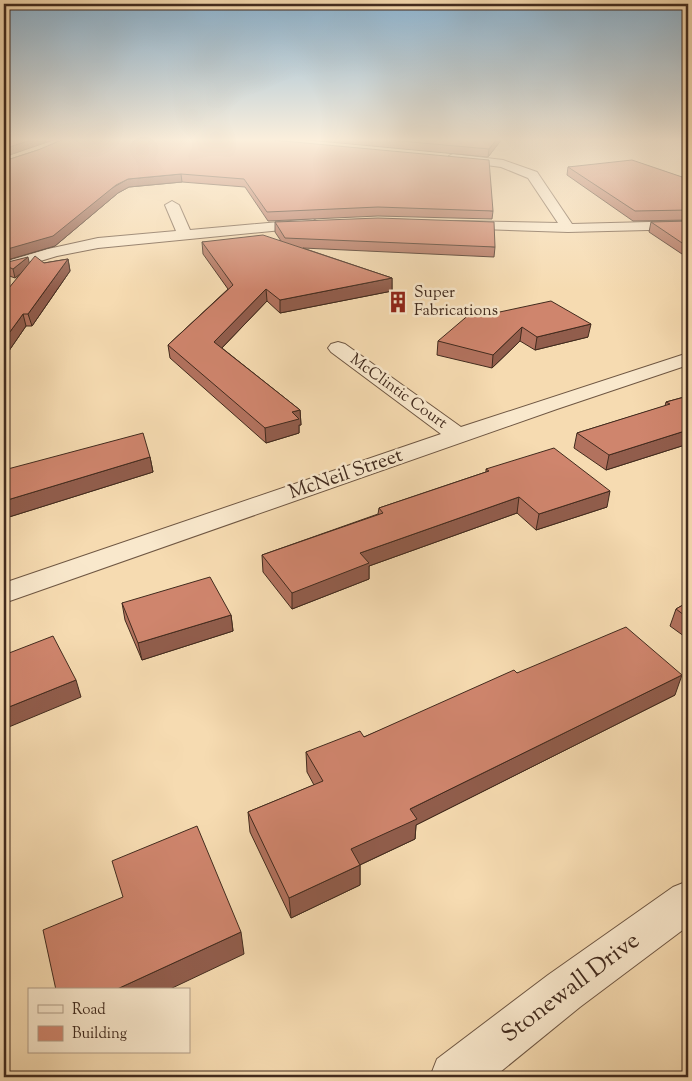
<svg xmlns="http://www.w3.org/2000/svg" width="692" height="1081" viewBox="0 0 692 1081" font-family="'Sorts Mill Goudy',serif">
  <rect width="100%" height="100%" fill="#f6dbb1"/>
  <filter id="stains"><feTurbulence type="fractalNoise" baseFrequency=".004" numOctaves="4"/><feColorMatrix values="0 0 0 0 .2 0 0 0 0 .09 0 0 0 0 .02 0 0 0 .5 -.17"/></filter>
  <radialGradient id="worn" r=".72"><stop offset=".6" stop-color="#630" stop-opacity="0"/><stop offset="1" stop-color="#630" stop-opacity=".3"/></radialGradient>
  <g fill="none" stroke-linecap="round" stroke-linejoin="round">
    <!-- minor casing -->
    <g stroke="#6f5743" stroke-width="2">
      <path id="minor" d="M 453,154 L 503,160 L 537,172 L 572,224 L 688,221 L 688,229 L 568,232 L 451,228 L 449,225 L 451,222 L 456,221 L 558,223 L 528,178 L 501,167 L 449,160 L 449,156 Z
        M 172,201 L 179,205 L 190,230 L 313,219 L 320,223 L 313,227 L 98,248 L 57,256 L 4,272 L 4,262 L 48,249 L 98,238 L 176,231 L 165,205 Z
        M 338,342 L 345,344 L 461,427 L 688,353 L 688,365 L 557,409 L 4,603 L 4,583 L 441,434 L 331,352 L 328,348 L 331,344 Z
        M 688,881 L 688,926 L 580,1007 L 494,1077 L 430,1077 L 437,1059 L 548,975 L 673,887 Z"/>
    </g>
    <!-- minor -->
    <use href="#minor" fill="#f9e8cc" fill-rule="evenodd"/>
  </g>
  <!-- wall -->
  <path fill="#b2725e" stroke="#422b1e" d="M 298,139 L 502,139 L 488,157 Z
    M 38,150 L 493,211 L 492,219 L 378,216 L 268,221 L 245,187 L 182,182 L 129,187 L 118,193 L 55,246 L 4,261 L 4,161 Z
    M 568,167 L 688,179 L 688,220 L 633,221 L 567,175 Z
    M 688,221 L 688,258 L 649,232 L 651,222 Z
    M 275,222 L 495,247 L 494,257 L 303,248 L 392,278 L 392,291 L 280,313 L 267,301 L 222,348 L 300,410 L 301,425 L 299,425 L 299,433 L 266,443 L 170,358 L 168,345 L 228,289 L 203,254 L 202,242 L 281,241 L 275,232 Z
    M 68,259 L 70,271 L 32,326 L 26,326 L 4,358 L 20,274 L 15,278 L 4,274 L 4,263 L 44,263 Z
    M 495,313 L 588,337 L 535,350 L 520,341 L 492,368 L 437,355 L 438,341 Z
    M 688,396 L 688,444 L 606,470 L 574,448 L 577,433 L 665,406 L 666,402 Z
    M 150,457 L 153,472 L 9,517 L 4,507 L 4,470 Z
    M 486,469 L 607,507 L 536,530 L 517,513 L 369,566 L 369,579 L 292,609 L 263,572 L 262,555 L 378,514 L 379,508 L 486,472 Z
    M 688,602 L 688,639 L 670,626 L 676,609 Z
    M 122,603 L 231,615 L 233,631 L 142,660 L 125,620 Z
    M 517,673 L 675,695 L 416,825 L 415,839 L 360,865 L 360,885 L 291,918 L 250,832 L 248,812 L 314,785 L 307,772 L 306,752 L 364,737 Z"/>
  <!-- shaded-wall -->
  <path fill="#915d4c" stroke="#422b1e" d="M 33,139 L 56,139 L 4,157 L 4,149 Z
    M 497,139 L 502,139 L 488,157 L 489,149 Z
    M 181,174 L 182,182 L 129,187 L 118,193 L 55,246 L 4,261 L 4,250 L 128,179 Z
    M 28,257 L 30,266 L 15,278 L 13,269 Z
    M 68,259 L 70,271 L 32,326 L 28,314 Z
    M 392,278 L 392,291 L 280,313 L 280,300 Z
    M 266,289 L 267,301 L 215,355 L 214,342 Z
    M 23,314 L 26,326 L 4,358 L 4,340 Z
    M 591,324 L 588,337 L 535,350 L 537,337 Z
    M 522,327 L 520,341 L 492,368 L 493,355 Z
    M 300,410 L 301,425 L 299,425 L 299,433 L 266,443 L 265,428 L 292,412 Z
    M 688,430 L 688,444 L 606,470 L 609,455 Z
    M 150,457 L 153,472 L 9,517 L 4,501 Z
    M 610,491 L 607,507 L 536,530 L 539,514 Z
    M 519,497 L 517,513 L 369,566 L 369,579 L 292,609 L 292,593 L 360,553 Z
    M 231,615 L 233,631 L 142,660 L 138,643 Z
    M 682,675 L 675,695 L 416,825 L 415,839 L 351,869 L 351,849 L 410,809 Z
    M 76,680 L 81,697 L 4,729 L 4,709 Z
    M 360,865 L 360,885 L 291,918 L 289,898 Z
    M 241,932 L 244,954 L 168,990 L 115,990 Z
    M 4,1038 L 7,1066 L 4,1067 Z"/>
  <!-- building -->
  <path fill="#cf856d" stroke="#422b1e" d="M 4,139 L 33,139 L 4,149 Z
    M 64,139 L 262,139 L 489,160 L 493,211 L 378,207 L 267,212 L 244,179 L 181,174 L 128,179 L 116,185 L 53,236 L 4,250 L 4,161 L 38,150 Z
    M 378,139 L 497,139 L 489,149 Z
    M 632,160 L 688,179 L 688,210 L 635,211 L 568,167 Z
    M 378,218 L 494,222 L 495,247 L 285,238 L 275,222 Z
    M 688,221 L 688,247 L 651,222 Z
    M 263,235 L 392,278 L 280,300 L 266,289 L 214,342 L 300,410 L 292,412 L 299,419 L 265,428 L 168,345 L 233,285 L 202,242 Z
    M 35,256 L 44,263 L 68,259 L 28,314 L 23,314 L 4,340 L 4,294 Z
    M 28,257 L 13,269 L 4,265 L 4,263 Z
    M 551,301 L 591,324 L 537,337 L 522,327 L 493,355 L 438,341 L 478,307 L 495,313 Z
    M 688,396 L 688,430 L 609,455 L 577,433 L 670,404 L 666,402 Z
    M 143,433 L 150,457 L 4,501 L 4,470 Z
    M 554,448 L 610,491 L 539,514 L 519,497 L 360,553 L 369,563 L 292,593 L 262,555 L 383,513 L 379,508 L 489,471 L 486,469 Z
    M 210,577 L 231,615 L 138,643 L 122,603 Z
    M 688,602 L 688,618 L 676,609 Z
    M 626,627 L 682,675 L 410,809 L 417,819 L 351,849 L 360,865 L 289,898 L 248,812 L 323,781 L 306,752 L 360,731 L 364,737 L 514,670 L 517,673 Z
    M 53,636 L 76,680 L 4,709 L 4,655 Z
    M 197,826 L 241,932 L 115,990 L 56,990 L 43,930 L 123,897 L 112,861 Z"/>
  <!-- sky -->
  <linearGradient id="sky" x2="0" y2="1"><stop stop-color="#8cb6d5"/><stop offset="0.48" stop-color="#fbefdc"/><stop offset="1" stop-color="#fbefdc" stop-opacity="0"/></linearGradient>
  <rect width="692" height="291" fill="url(#sky)"/>
  <!-- icons -->
  <defs>
    <g id="building-bare" transform="scale(1.725)"><path d="M-4-6H4V6H1V3H-1V6H-4ZM-2.5-4.3h1.7v1.8h-1.7ZM.8-4.3h1.7v1.8H.8ZM-2.5-1h1.7V.8h-1.7ZM.8-1h1.7V.8H.8Z" fill="#8f2418" stroke="#f9e8cc" stroke-width="2.5" paint-order="stroke"/></g>
  </defs>
  <g fill-rule="evenodd">
    <use href="#building-bare" x="398" y="302"/>
  </g>
  <g text-anchor="middle" dominant-baseline="central" stroke-width="5" stroke-linejoin="round" paint-order="stroke">
    <!-- far-poi labels -->
    <g font-size="16" fill="#422b1e" stroke="#f9e8cc" text-anchor="start">
      <text x="414" y="293">Super<tspan x="414" dy="18">Fabrications</tspan></text>
    </g>
    <!-- far-street labels -->
    <g font-size="16" fill="#422b1e" stroke="#f9e8cc">
      <text transform="translate(398 392) rotate(36)">McClintic Court</text>
    </g>
    <!-- street labels -->
    <g font-size="20" fill="#422b1e" stroke="#f9e8cc">
      <text transform="translate(346 475) rotate(-19)">McNeil Street</text>
    </g>
    <!-- near-street labels -->
    <g font-size="24" fill="#422b1e" stroke="#f9e8cc">
      <text transform="translate(571 988) rotate(-37)">Stonewall Drive</text>
    </g>
  </g>
  <!-- margin -->
  <rect width="692" height="1081" fill="none" stroke="#f6dbb1" stroke-width="20"/>
  <rect x="5" y="5" width="682" height="1071" fill="none" stroke="#422b1e" stroke-width="2.5"/>
  <rect x="10" y="10" width="672" height="1061" fill="none" stroke="#422b1e"/>
  <!-- legend -->
  <rect x="28" y="988" width="162" height="65" fill="#f9e8cc" stroke="#b09c86"/>
  <rect x="38" y="1005" width="25" height="8" fill="#f9e8cc" stroke="#b09c86"/>
  <text x="72" y="1014" font-size="15" fill="#422b1e">Road</text>
  <rect x="38" y="1026" width="25" height="15" fill="#cf856d" stroke="#b09c86"/>
  <text x="72" y="1038" font-size="15" fill="#422b1e">Building</text>
  <rect width="100%" height="100%" filter="url(#stains)"/>
  <rect width="100%" height="100%" fill="url(#worn)"/>
</svg>
